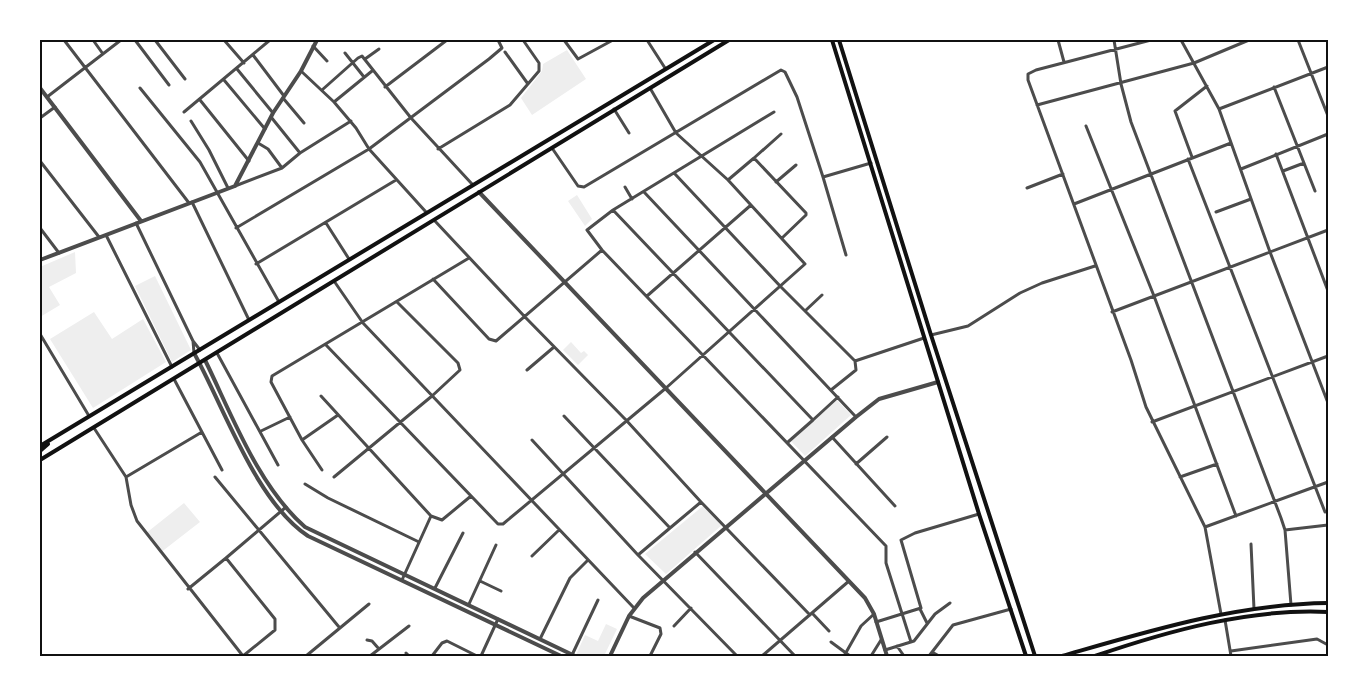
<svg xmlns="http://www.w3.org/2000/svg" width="1368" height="696" viewBox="0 0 1368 696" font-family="Karla,sans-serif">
  <rect width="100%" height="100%" fill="#fff"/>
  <!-- green -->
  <path fill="#eee" d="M 567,50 L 586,79 L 532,115 L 521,98 L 542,71 L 543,64 Z
    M 577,195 L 592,219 L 585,226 L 568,201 Z
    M 75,252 L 76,273 L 49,287 L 60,305 L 40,317 L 40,267 Z
    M 155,276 L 191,350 L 172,362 L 135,286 Z
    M 94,312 L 112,339 L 143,319 L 166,362 L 93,408 L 50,339 Z
    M 571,342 L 581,353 L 584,351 L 588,355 L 578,365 L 563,350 Z
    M 837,400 L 851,415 L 805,456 L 791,441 Z
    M 184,503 L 200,522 L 160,553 L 145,534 Z
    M 703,506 L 722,525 L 666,574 L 645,554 Z
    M 606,624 L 617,629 L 604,656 L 576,655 L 585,635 L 598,641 Z"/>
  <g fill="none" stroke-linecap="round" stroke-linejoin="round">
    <!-- minor -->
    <path stroke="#4c4c4c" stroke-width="3" d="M 64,40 L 189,203
      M 93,40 L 103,54
      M 135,40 L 169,85
      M 155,40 L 185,79
      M 224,40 L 244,63
      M 564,40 L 578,59 L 613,40
      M 647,40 L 665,68
      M 1058,40 L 1064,62
      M 1114,40 L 1121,84 L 1131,122 L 1281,518 L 1285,530 L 1291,605
      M 1151,40 L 1036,70 L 1028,74 L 1028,80 L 1131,360 L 1146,407 L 1205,527 L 1221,614
      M 1181,40 L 1219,109
      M 1298,40 L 1328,116
      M 313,46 L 327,61
      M 505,52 L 528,84
      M 345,53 L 364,77
      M 253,55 L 284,96
      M 365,59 L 379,49
      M 1328,67 L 1219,109 L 1270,252 L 1328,403
      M 237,69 L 273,113
      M 301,71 L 334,102 L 356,128 L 369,149 L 426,212
      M 224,80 L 265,129
      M 385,87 L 447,40
      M 1274,87 L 1315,191
      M 140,88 L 200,162 L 279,302
      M 322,90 L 358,58 L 362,56 L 411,118 L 472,184
      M 47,97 L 121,40
      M 283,98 L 304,123
      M 200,100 L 249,161
      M 334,102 L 372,71
      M 1037,105 L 1194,63 L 1249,40
      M 614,109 L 629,133
      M 184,112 L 270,40
      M 774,112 L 613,210 L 587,230 L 602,250 L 886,546 L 886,563 L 911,642
      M 271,117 L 300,153
      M 40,118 L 55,107
      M 191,121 L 209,150 L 228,188
      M 1086,126 L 1154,296 L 1236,516
      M 258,143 L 268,149 L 282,168
      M 552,148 L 578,186 L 584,187 L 781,70 L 785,72 L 797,97 L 823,177 L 871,163
      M 438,149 L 510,105 L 539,71 L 539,63 L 523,40
      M 1276,154 L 1328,291
      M 1192,157 L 1175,111 L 1207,86
      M 754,158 L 781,134
      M 1188,159 L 1325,512
      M 40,161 L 99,237
      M 1241,169 L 1328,134
      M 1283,171 L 1304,163
      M 675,174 L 781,287 L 855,361 L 924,338
      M 823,177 L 846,255
      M 728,180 L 754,158 L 806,213 L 806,215 L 782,238
      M 776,182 L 796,165
      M 235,186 L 282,168 L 300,153 L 351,121
      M 625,187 L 632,199
      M 1027,188 L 1063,174
      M 644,192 L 856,417
      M 192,202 L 249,320
      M 1074,204 L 1231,143
      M 613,210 L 813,420 L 788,442
      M 1216,212 L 1251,199
      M 434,220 L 525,317 L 626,420 L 701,502 L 810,615
      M 136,223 L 193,341
      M 326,223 L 349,259
      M 40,228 L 59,253
      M 236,228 L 369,149 L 489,59 L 502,48 L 498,40
      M 106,235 L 172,367
      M 256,264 L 396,180
      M 433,279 L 489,339 L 496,341 L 602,250
      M 334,281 L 363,323 L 634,608
      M 647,296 L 751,205
      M 805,311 L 822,295
      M 1112,312 L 1328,230
      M 40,334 L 89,416
      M 931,335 L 968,326 L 1020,293 L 1042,283 L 1095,266
      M 326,345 L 498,524 L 503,524 L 666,388 L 805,264 L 728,180 L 676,133 L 650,88
      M 194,353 L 193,341 L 200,350
      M 217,353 L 278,465
      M 527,370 L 554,347
      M 174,379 L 222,470
      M 831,390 L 856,370 L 855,361
      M 321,396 L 431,516 L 402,580
      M 564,416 L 670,528 L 701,502
      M 813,420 L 838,397
      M 1152,422 L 1328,356
      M 94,428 L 126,477 L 131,505 L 137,521 L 243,656 L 275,630 L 275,619 L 226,558 L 188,589
      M 261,431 L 290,417
      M 832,437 L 895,506
      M 302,440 L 338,415
      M 532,440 L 638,555 L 737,656
      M 856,464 L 887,437
      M 322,470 L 302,440 L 271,382 L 272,376 L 469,258
      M 126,477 L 202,432
      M 215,477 L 339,627
      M 334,477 L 432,396 L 460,370 L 458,363 L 397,302
      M 1180,477 L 1217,464
      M 305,484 L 328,498 L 419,542
      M 431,516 L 442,520 L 471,496
      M 1205,527 L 1328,482
      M 1285,530 L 1328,525
      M 1251,544 L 1254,609
      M 695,552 L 795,656
      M 638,555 L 670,528
      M 532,556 L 559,530
      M 226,558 L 286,507
      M 480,581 L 501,591
      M 435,588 L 463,533
      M 469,604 L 496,545
      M 920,609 L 927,623
      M 812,613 L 829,631
      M 629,616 L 660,628 L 661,634 L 650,656
      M 1225,620 L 1231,656
      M 876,622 L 921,608 L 901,540 L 915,533 L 979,514
      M 674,626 L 691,608
      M 540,639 L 570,578 L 588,560
      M 367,640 L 372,641 L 379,649
      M 831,642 L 850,656
      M 897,646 L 904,656
      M 885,650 L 914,641 L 935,614 L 950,603
      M 1231,651 L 1317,639 L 1328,645
      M 932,652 L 939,656
      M 406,653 L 409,656
      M 572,655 L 598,600
      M 306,656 L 369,604
      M 370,656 L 409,626
      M 432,656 L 442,643 L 447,641 L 477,656
      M 481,656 L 498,619
      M 762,656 L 849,581
      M 844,656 L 861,626 L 874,614
      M 871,656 L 881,640
      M 929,656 L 953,625 L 1011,609"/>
    <!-- tertiary -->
    <path stroke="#4c4c4c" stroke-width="4" d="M 40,88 L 141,221
      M 479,192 L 865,598 L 874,614 L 887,656
      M 40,260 L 235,186 L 273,113 L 301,71 L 317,40
      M 194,353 C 224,407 256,502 308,536 L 561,656
      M 205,360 C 232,415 258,486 305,527 L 575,656
      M 610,656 L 629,616 L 643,598 L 856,417 L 879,399 L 938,382"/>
    <!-- secondary -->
    <path stroke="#111" stroke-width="4" d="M 832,40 L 979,514 L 1026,656
      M 839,40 L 931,335 L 1035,656
      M 40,446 L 714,40
      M 40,451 L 48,444
      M 40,460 L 729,40
      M 1062,656 C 1149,631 1236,604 1328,603
      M 1095,656 C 1168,631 1250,608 1328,612"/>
  </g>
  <!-- border -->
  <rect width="1368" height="696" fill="none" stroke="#ffffff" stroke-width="82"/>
  <rect x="41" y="41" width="1286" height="614" fill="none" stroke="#111" stroke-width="2"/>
</svg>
